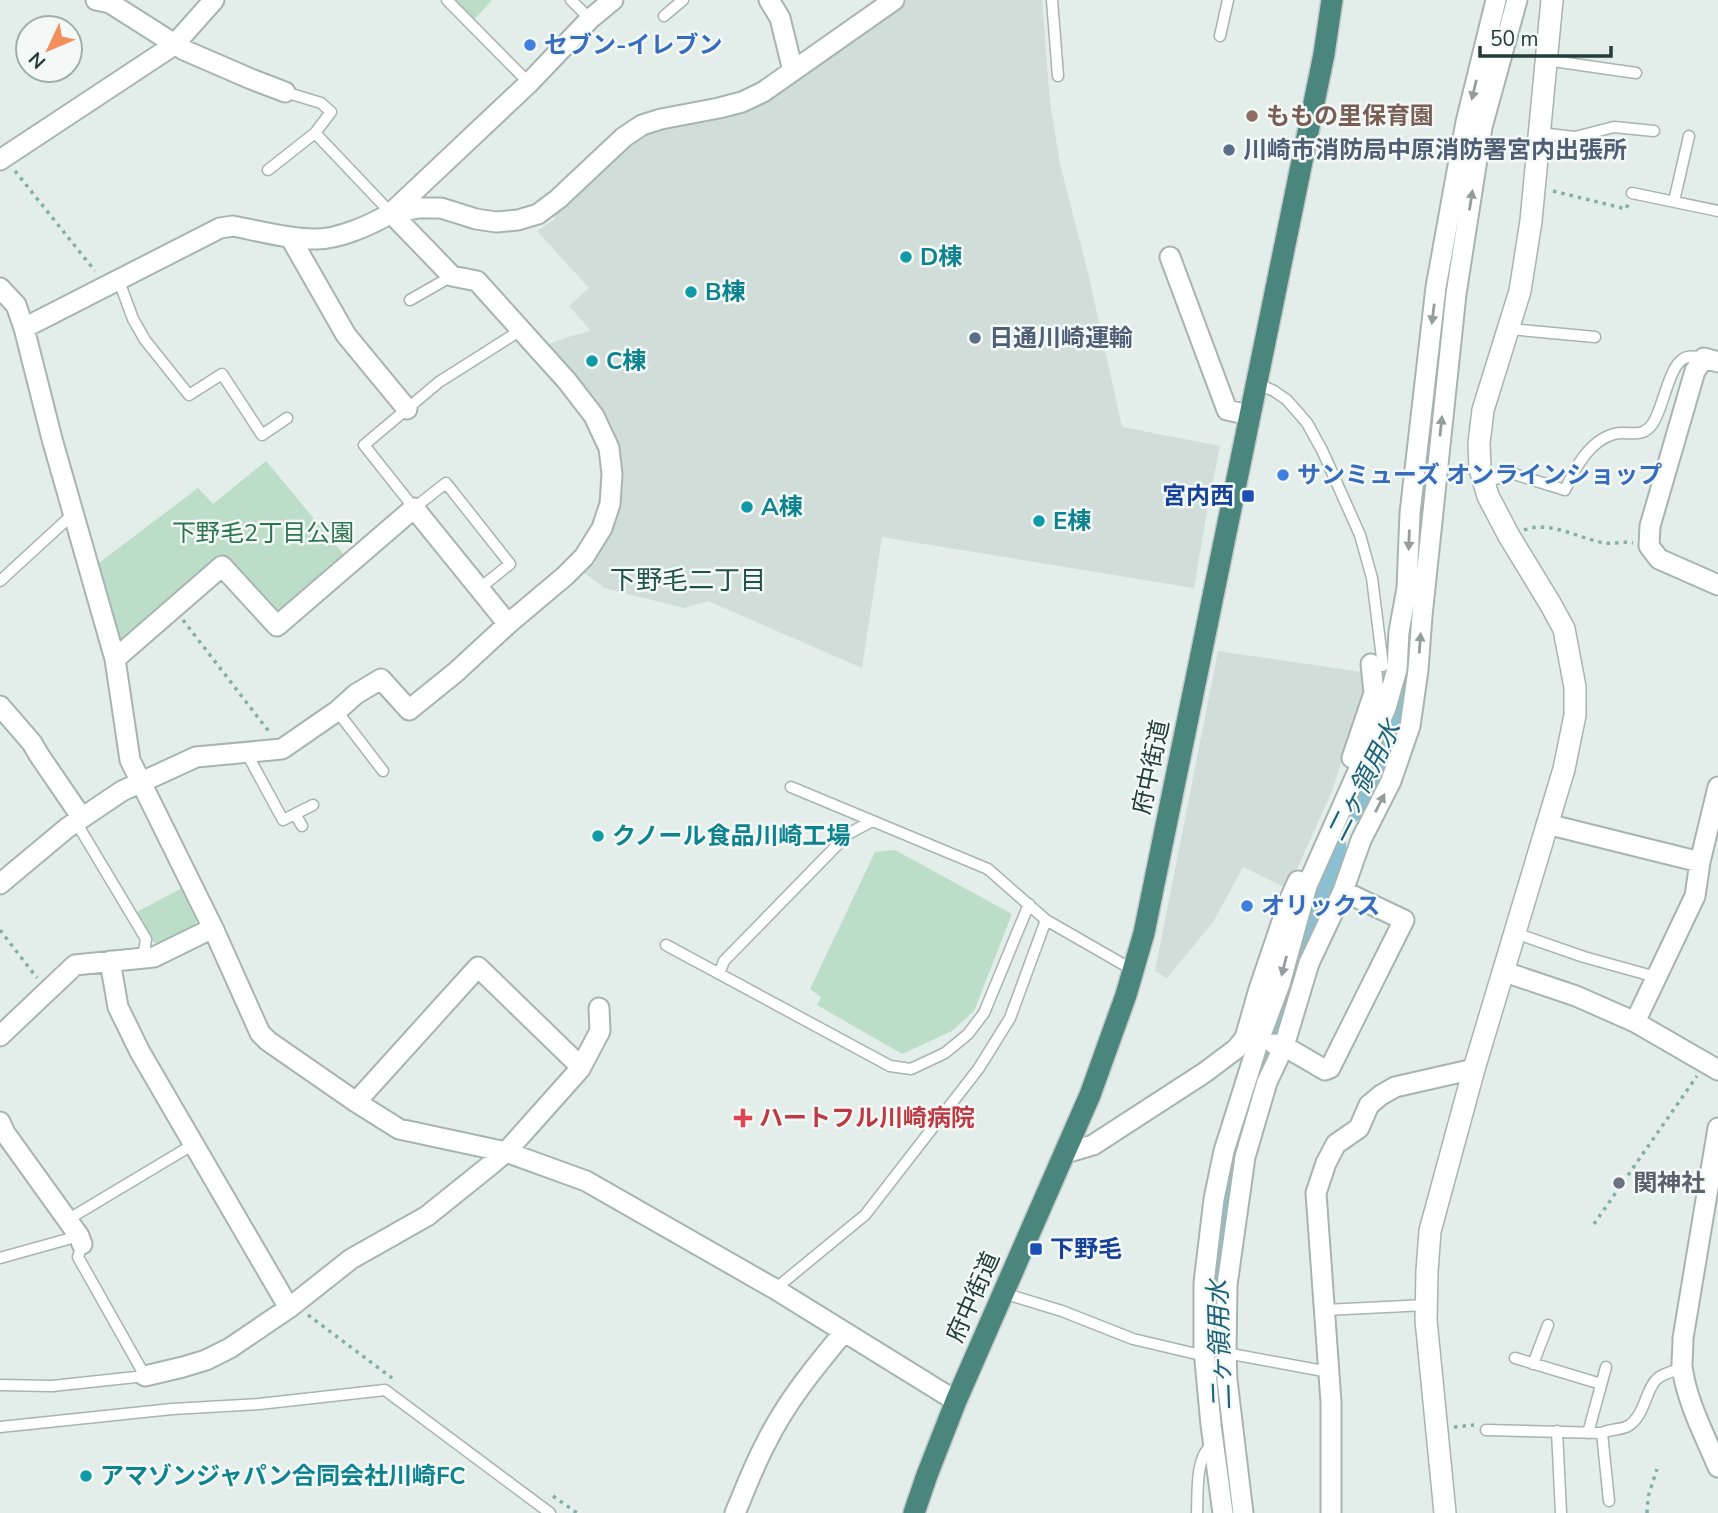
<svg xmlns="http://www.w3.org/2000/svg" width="1718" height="1513" viewBox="0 0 1718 1513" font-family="'Nunito Sans','Noto Sans JP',sans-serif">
  <rect width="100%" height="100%" fill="#e3ede9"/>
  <!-- built -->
  <path fill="#d1ddd9" d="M 907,0 L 1042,0 L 1050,102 L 1060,164 L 1089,277 L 1122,427 L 1220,446 L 1207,511 L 1194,588 L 882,537 L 862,668 L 708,601 L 684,608 L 604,588 L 581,570 L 618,478 L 544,346 L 568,337 L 591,331 L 569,306 L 589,288 L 537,231 L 555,219 L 554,211 L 631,144 L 642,137 L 659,129 L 719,116 L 869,26 Z
    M 1218,651 L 1362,672 L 1364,691 L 1332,791 L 1288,889 L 1243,867 L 1213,922 L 1167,978 L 1155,971 Z"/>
  <!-- green -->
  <path fill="#bcdec8" d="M 453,0 L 492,0 L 473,21 Z
    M 266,461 L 344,555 L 283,612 L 269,612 L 218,556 L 124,643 L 114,637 L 95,566 L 198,488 L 213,504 Z
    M 895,850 L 1012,914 L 974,1011 L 952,1031 L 902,1054 L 817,1005 L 821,997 L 810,989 L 875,852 Z
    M 182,888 L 197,920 L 193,929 L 161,945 L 151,941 L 135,913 Z"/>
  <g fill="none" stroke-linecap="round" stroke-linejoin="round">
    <!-- river -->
    <path stroke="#8bc0d2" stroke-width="32" d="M 1351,806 L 1371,766 L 1393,730 L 1403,698 L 1418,567
      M 1233,1513 L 1220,1405 L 1215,1343 L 1215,1285 L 1232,1165 L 1330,846"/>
    <!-- service casing -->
    <g stroke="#a6b5b1" stroke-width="13">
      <path id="service" d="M 447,0 L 529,83
        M 571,0 L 590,19
        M 1052,0 L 1058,76
        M 664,16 L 683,0
        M 1220,36 L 1228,0
        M 1546,60 L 1636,73
        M 285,92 L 321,103 L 331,112 L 315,133 L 391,213
        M 1540,133 L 1575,137 L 1614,127 L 1654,131
        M 268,170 L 315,133
        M 1632,193 L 1718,211
        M 1674,201 L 1689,136
        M 119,281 L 133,319 L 145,340 L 189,395 L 222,374 L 262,435 L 287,418
        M 410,300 L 452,276
        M 1509,329 L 1595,337
        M 1256,383 L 1274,391 L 1287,400 L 1307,423 L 1322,450 L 1360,535 L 1372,578 L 1383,666
        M 1484,482 L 1514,474 L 1565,490 C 1575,468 1589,441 1614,434 C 1628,430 1642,440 1653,423 C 1663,408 1669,367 1683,359 C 1689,355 1697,357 1704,358
        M 0,581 L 73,514
        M 480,588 L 510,564 L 446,483 L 414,508 L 364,445 L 439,382 L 521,330
        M 337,711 L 383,771
        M 246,752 L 283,820 L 313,805
        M 791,787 L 988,869 L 1046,920 L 1133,970
        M 295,814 L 302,826
        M 76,822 L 146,939 L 143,958
        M 1515,933 L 1584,957 L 1656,977
        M 666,945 L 890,1066 L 911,1069 L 945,1053 L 968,1034 L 984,1013 L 1029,904
        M 719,974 L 724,961 L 848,834 L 872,821
        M 67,1220 L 194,1144
        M 0,1258 L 79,1236
        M 775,1289 L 865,1215 L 979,1068 L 1010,1018 L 1046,920
        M 1003,1293 L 1062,1311 L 1133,1339 L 1205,1356
        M 1325,1310 L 1426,1305
        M 1226,1353 L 1329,1372
        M 1515,1358 L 1601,1384
        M 1533,1364 L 1548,1325
        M 0,1385 L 52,1386 L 145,1376 L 78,1257 L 82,1244
        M 0,1427 L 172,1409 L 259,1404 L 385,1390 L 550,1513
        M 1486,1430 L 1602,1433 C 1610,1429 1621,1430 1628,1426 C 1645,1416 1646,1388 1657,1379 C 1663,1373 1675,1371 1683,1368
        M 1557,1431 L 1561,1513
        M 1588,1433 L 1606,1367
        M 1602,1433 L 1609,1501
        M 1197,1513 C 1198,1492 1195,1458 1212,1444"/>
    </g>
    <!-- minor casing -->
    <g stroke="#a6b5b1" stroke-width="23">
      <path id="minor" d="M 96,0 L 110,3 L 184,50 L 251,79 L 285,92
        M 769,0 L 780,18 L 793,71
        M 0,160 L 174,45 L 214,0
        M 392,213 L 419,208 L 441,208 L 476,219 L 496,222 L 518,220 L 538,214 L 558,199 L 624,137 L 642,125 L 661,119 L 719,108 L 742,102 L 763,92 L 894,0
        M 290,237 L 346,335 L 407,409
        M 1170,257 L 1227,410 L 1250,415
        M 0,288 L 16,305 L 24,328 L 52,439 L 115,659 L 130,760 L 213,928 L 260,1033 L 268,1041 L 356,1102 L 399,1129 L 506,1152 L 586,1181 L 775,1289 L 956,1401
        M 24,328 L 220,228 L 233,226 C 259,231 287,239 314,239 C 337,240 371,225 391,213 L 529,83 L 590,19 L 613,0
        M 1718,362 L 1704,358 L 1695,371 L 1650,526 L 1649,546 L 1659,559 L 1718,585
        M 115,659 L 222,566 L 277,626 L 414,508 L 508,624
        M 0,706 L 32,743 L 39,755 L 82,818
        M 1352,758 L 1374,693 L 1371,664
        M 1718,787 L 1700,862 L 1695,896 L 1635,1022 L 1718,1070
        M 1547,824 L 1700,862
        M 0,884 L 67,828 L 122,791 L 196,757 L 282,749 L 337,711 L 356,694 L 381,679 L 409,710 L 456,672 L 508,624 L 565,576 L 584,557 L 602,528 L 610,504 L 612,474 L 609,448 L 594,416 L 567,381 L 477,281 L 452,276 L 391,213
        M 110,961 L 118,1007 L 140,1052 L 289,1308
        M 1505,972 L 1576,996 L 1635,1022
        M 0,1036 L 75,965 L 154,957 L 213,928
        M 1274,1044 L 1284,1046 L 1325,1070 L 1330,1068 L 1404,920 L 1343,891
        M 356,1102 L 478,967 L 581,1067
        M 0,1122 L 5,1133 L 79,1236 L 82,1244
        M 1718,1128 L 1683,1338 C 1683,1348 1682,1357 1682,1366 C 1686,1400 1705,1436 1718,1467
        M 1066,1153 L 1093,1145 L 1204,1073 L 1236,1049 L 1245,1038 L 1259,989 L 1289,901 L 1298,881
        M 145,1376 L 183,1367 L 206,1360 L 230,1348 L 289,1308 L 351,1259 L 427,1216 L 488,1167 L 506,1152 L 580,1069 L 600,1031 L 599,1008
        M 735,1513 C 745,1490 754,1465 766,1443 C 786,1402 815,1367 844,1332
        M 1223,1513 L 1211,1425 L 1204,1350 L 1204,1283 L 1214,1199 L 1224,1151 L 1259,1040 L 1280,984 L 1307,886 L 1386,708 L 1397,669 L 1399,632 L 1407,588 L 1410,513 L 1436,287 L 1466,122 L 1496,0
        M 1243,1513 L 1227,1380 L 1226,1353 L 1227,1285 L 1245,1157 L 1267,1082 L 1284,1046 L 1309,963 L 1343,891 L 1361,840 L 1391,781 L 1410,726 L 1418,670 L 1422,616 L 1456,294 L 1482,127 L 1517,0
        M 1331,1513 L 1331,1402 L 1316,1193 L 1326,1163 L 1336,1144 L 1359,1128 L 1369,1105 L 1381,1095 L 1395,1087 L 1474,1069"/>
    </g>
    <!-- tertiary casing -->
    <g stroke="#a6b5b1" stroke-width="24">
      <path id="tertiary" d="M 1445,1513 L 1426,1320 L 1427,1271 L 1430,1231 L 1474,1069 L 1564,769 L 1575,715 L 1575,687 L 1564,629 L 1551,605 L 1509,536 L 1488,496 L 1480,469 L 1479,443 L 1483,410 L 1520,291 L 1531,221 L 1552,0"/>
    </g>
    <!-- trunk casing -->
    <g stroke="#c1c9c8" stroke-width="24">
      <path id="trunk" d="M 914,1513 L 927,1475 L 956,1401 L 1090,1095 L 1126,995 L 1144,933 L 1324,54 L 1332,0"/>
    </g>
    <!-- path -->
    <path stroke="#83b0a6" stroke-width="3.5" stroke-dasharray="3.5 5" stroke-linecap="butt" d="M 15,171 L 95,271
      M 1553,191 L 1626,209 L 1628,204
      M 1524,530 C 1551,520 1579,539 1605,543 C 1614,544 1624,541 1633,543
      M 183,620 L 270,733
      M 0,930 L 37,978
      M 1594,1224 L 1697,1076
      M 308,1315 L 392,1378
      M 1454,1427 L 1474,1425
      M 553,1496 L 577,1513
      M 1647,1513 L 1648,1497 L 1657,1469"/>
    <!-- service -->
    <use href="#service" stroke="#fff" stroke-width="10"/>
    <!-- minor -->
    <use href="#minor" stroke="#fff" stroke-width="19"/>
    <!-- tertiary -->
    <use href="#tertiary" stroke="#fff" stroke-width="21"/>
    <!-- trunk -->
    <use href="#trunk" stroke="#4b867e" stroke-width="21"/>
  </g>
  <!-- one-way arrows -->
  <defs><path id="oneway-solid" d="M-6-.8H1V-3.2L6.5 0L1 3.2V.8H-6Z" transform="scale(1.75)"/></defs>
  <g fill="#919e9c">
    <use href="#oneway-solid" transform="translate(1474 90) rotate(103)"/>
    <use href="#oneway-solid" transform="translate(1471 200) rotate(-81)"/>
    <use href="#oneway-solid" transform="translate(1433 314) rotate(97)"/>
    <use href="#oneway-solid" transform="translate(1441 426) rotate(-84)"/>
    <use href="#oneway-solid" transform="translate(1409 540) rotate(92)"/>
    <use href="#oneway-solid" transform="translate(1420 643) rotate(-86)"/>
    <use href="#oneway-solid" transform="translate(1380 803) rotate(-63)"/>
    <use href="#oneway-solid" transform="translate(1284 966) rotate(104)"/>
  </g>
  <!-- markers -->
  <g fill="#3f7fe0" stroke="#f4f9f7" stroke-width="2.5">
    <circle cx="530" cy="45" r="7"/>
    <circle cx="1283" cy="475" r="7"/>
    <circle cx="1247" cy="906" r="7"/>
  </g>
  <circle fill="#8d6e63" stroke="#f4f9f7" stroke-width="2.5" cx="1252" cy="116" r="7"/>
  <g fill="#5c6f8a" stroke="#f4f9f7" stroke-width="2.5">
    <circle cx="1229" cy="150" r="7"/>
    <circle cx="975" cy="338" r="7"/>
  </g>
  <g fill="#0f9aa8" stroke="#f4f9f7" stroke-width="2.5">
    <circle cx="906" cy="257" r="7"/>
    <circle cx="691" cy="292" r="7"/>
    <circle cx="592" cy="361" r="7"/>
    <circle cx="747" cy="507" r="7"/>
    <circle cx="1039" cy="521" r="7"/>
    <circle cx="598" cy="836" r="7"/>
    <circle cx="86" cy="1476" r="7"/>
  </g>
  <g fill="#1a4fb4" stroke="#f4f9f7" stroke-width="2.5">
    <rect x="1241" y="489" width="14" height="14" rx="3.5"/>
    <rect x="1029" y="1242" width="14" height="14" rx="3.5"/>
  </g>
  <path fill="#e0444e" stroke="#f4f9f7" stroke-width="2.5" d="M739.5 1107.5h7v7h7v7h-7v7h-7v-7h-7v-7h7z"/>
  <circle fill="#6b7280" stroke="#f4f9f7" stroke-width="2.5" cx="1619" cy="1183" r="7"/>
  <g text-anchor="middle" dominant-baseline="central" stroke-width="5" stroke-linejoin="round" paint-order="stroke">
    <!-- shop labels -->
    <g font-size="24" font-weight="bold" fill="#366cbe" stroke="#f4f9f7" text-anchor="start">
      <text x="544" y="45">セブン-イレブン</text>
      <text x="1297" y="475">サンミューズ オンラインショップ</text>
      <text x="1261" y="906">オリックス</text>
    </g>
    <!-- education labels -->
    <g font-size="24" font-weight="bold" fill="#785e54" stroke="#f4f9f7" text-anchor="start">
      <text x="1266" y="116">ももの里保育園</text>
    </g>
    <!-- service labels -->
    <g font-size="24" font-weight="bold" fill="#4e5e75" stroke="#f4f9f7" text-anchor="start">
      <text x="1243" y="150">川崎市消防局中原消防署宮内出張所</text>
      <text x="989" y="338">日通川崎運輸</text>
    </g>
    <!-- culture labels -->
    <g font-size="24" font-weight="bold" fill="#0d838f" stroke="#f4f9f7" text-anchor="start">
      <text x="920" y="257">D棟</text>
      <text x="705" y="292">B棟</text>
      <text x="606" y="361">C棟</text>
      <text x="761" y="507">A棟</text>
      <text x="1053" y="521">E棟</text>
      <text x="612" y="836">クノール食品川崎工場</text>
      <text x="100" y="1476">アマゾンジャパン合同会社川崎FC</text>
    </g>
    <!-- transit labels -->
    <g font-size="24" font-weight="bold" fill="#164399" stroke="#f4f9f7" text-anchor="end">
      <text x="1234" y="496">宮内西</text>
      <text x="1050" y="1249" text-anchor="start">下野毛</text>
    </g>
    <!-- park labels -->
    <g font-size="24" fill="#2d754f" stroke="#f4f9f7">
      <text x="263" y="533">下野毛2丁目公園</text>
    </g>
    <!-- street labels -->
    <g font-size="24" fill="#233e39" stroke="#f4f9f7">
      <text transform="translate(1151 767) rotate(-78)">府中街道</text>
      <text transform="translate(973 1297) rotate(-66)">府中街道</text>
    </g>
    <!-- health labels -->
    <g font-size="24" font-weight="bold" fill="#be3a42" stroke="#f4f9f7" text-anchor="start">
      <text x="759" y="1118">ハートフル川崎病院</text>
    </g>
    <!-- worship labels -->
    <g font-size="24" font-weight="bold" fill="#5b616d" stroke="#f4f9f7" text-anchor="start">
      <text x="1633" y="1183">関神社</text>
    </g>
    <!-- neighbourhood labels -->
    <g font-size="26" fill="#1e5149" stroke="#f4f9f7">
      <text x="688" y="580">下野毛二丁目</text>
    </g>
    <!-- water labels -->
    <g font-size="26" font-style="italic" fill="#1c627b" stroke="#f4f9f7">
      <text transform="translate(1364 781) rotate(-63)">二ヶ領用水</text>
      <text transform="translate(1220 1345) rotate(-92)">二ヶ領用水</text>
    </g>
  </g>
  <!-- north arrow -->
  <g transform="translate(49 49) rotate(226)"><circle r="33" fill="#f4f9f7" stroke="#a0aeab" stroke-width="2"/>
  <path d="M0-5L12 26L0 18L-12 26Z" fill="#f28e5c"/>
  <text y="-10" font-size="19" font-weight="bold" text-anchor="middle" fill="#233e39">N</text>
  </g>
  <!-- scale -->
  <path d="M1480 46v10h131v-10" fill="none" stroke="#233e39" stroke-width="3.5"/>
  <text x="1490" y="46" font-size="21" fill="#233e39" stroke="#f4f9f7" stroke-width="5" paint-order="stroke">50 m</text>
</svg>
